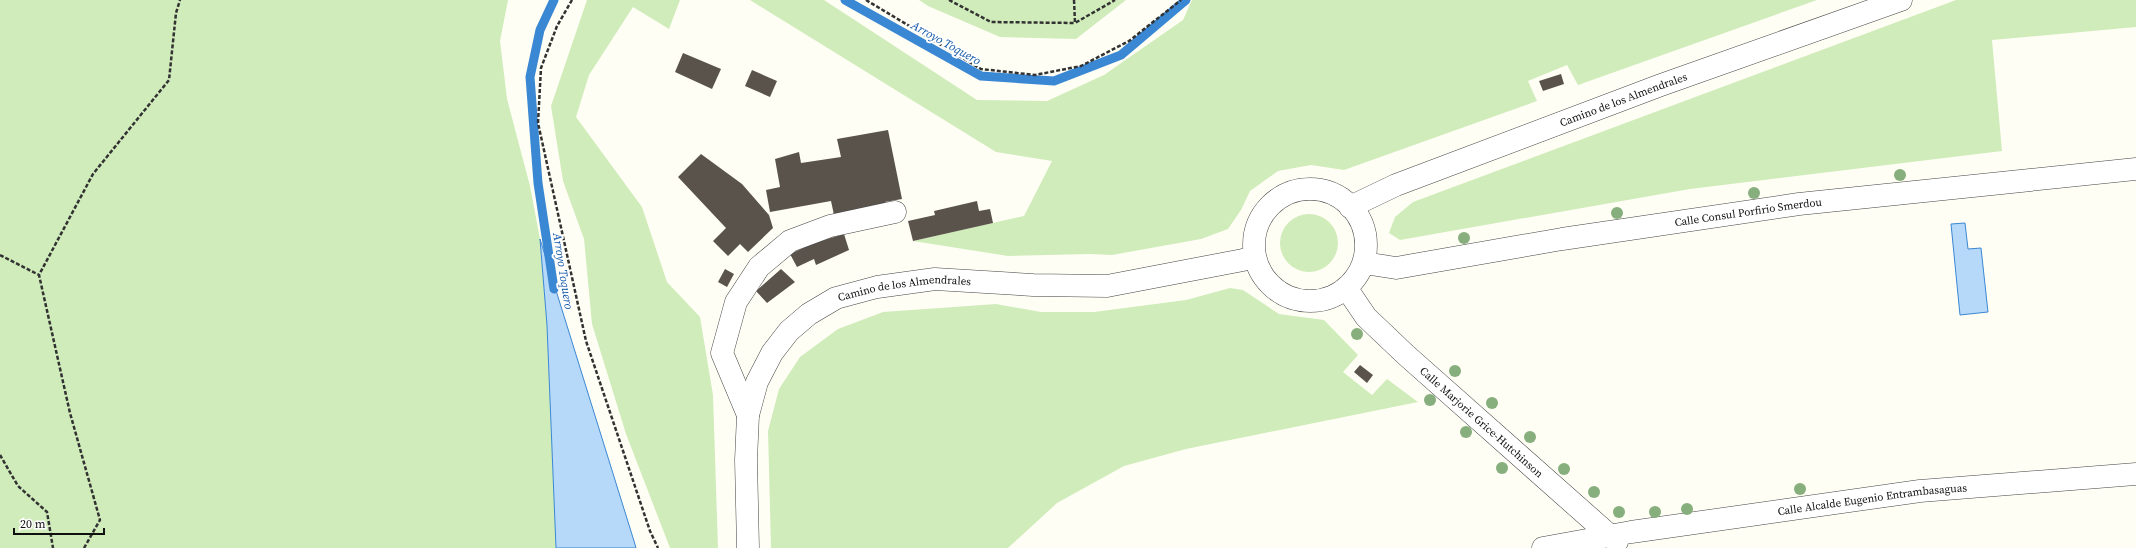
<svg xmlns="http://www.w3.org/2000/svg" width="2136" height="548" viewBox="0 0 2136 548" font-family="'Source Serif 4',serif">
  <rect width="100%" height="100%" fill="#fffef4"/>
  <!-- green -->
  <path fill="#d0ecbb" d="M 0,0 L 508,0 L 500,41 L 507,99 L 530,186 L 540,239 L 547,325 L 556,548 L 0,548 Z
    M 587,0 L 680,0 L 669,29 L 633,7 L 589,75 L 576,117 L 642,207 L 667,282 L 700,317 L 713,395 L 718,548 L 670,548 L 626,434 L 592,324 L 584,239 L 563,181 L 551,106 Z
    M 750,0 L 824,0 L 977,100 L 1047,101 L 1104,75 L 1183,20 L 1192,0 L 1817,0 L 1578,85 L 1567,65 L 1528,81 L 1537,101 L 1344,170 L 1311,165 L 1278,171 L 1250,191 L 1241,210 L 1228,229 L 1201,239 L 1112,255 L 1090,254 L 1008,256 L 913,241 L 1024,216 L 1052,161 L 996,152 Z
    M 919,0 L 1126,0 L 1076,39 L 1000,37 L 928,6 Z
    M 1956,0 L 2136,0 L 2136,27 L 1992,40 L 2002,151 L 1690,189 L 1400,240 L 1389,233 L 1395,217 L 1413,202 Z
    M1280 243a29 29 0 1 1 58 0a29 29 0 1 1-58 0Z
    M 1230,288 L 1243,290 L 1279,314 L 1324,320 L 1358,355 L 1343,372 L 1372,395 L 1387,379 L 1418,402 L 1186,449 L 1124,466 L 1057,503 L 1008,548 L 771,548 L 768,431 L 779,389 L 800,357 L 838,329 L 883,312 L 996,304 L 1041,312 L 1094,312 L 1186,300 Z"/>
  <!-- water -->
  <path fill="#b6d9f9" stroke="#3a87d3" d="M 1965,223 L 1968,249 L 1981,248 L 1988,312 L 1960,315 L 1951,224 Z
    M 540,239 L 634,541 L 636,548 L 556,548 L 547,325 Z"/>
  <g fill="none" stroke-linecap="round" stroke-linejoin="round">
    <!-- stream -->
    <path stroke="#3a87d3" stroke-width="9" d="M 554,0 L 540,30 L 530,77 L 538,183 L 554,289
      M 845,0 L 981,76 L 1054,81 L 1121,55 L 1186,0"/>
  </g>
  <!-- building -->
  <path fill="#5a534c" d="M 683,53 L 721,69 L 712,89 L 675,72 Z
    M 752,70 L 777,81 L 770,97 L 745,86 Z
    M 1561,74 L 1564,84 L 1543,91 L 1539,81 Z
    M 888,130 L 902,199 L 885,202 L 885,207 L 834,215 L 831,201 L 770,212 L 766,190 L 780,187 L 775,159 L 799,152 L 801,163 L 841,157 L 837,139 Z
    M 701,154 L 742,184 L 769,215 L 773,228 L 748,252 L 740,244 L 728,256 L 713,241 L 726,228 L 678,177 Z
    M 977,201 L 979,211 L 990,209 L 993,223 L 913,241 L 908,221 L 935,215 L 934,211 Z
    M 844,234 L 849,250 L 816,265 L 814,259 L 797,267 L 790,254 L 814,243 Z
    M 725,269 L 734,274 L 727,287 L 718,282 Z
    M 781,269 L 795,282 L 767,303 L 756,291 Z
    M 1360,365 L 1373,375 L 1367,383 L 1354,372 Z"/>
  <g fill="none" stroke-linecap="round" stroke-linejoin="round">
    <!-- minor casing -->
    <g stroke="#434343" stroke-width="23">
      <g id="minor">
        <circle cx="1310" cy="245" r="56"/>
        <path id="s1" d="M 1350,207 L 1396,185 L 1661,85 L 1901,0"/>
        <path id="s2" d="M 1364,263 L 1396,268 L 1562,239 L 1799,204 L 2136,169"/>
        <path id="s3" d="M 1347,289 L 1366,317 L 1406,355 L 1617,542"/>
        <path d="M 748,415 L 722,353 L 736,302 L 759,267 L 790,241 L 830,226 L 895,212"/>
        <path id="s4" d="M 748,548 L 746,460 L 748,415 L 757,382 L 772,353 L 789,331 L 809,314 L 836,298 L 877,287 L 935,279 L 1033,285 L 1107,286 L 1243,260 L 1254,256"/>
        <path id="s5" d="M 1543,548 L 1631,532 L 1920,491 L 2136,474"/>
      </g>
    </g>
    <!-- path -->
    <path stroke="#323232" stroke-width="2.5" stroke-dasharray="4 2" stroke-linecap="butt" d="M 572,0 L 557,26 L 541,68 L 538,123 L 586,341 L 650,531 L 658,548
      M 866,0 L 981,69 L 1035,75 L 1081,66 L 1129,41 L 1181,0
      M 949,0 L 991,22 L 1075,23
      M 1074,0 L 1075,23 L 1115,0
      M 0,255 L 39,275
      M 0,455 L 18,486 L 47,512 L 53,548
      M 84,548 L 100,520 L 70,413 L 39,275 L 93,174 L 169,80 L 176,13 L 180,0"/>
    <!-- minor -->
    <use href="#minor" stroke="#fff" stroke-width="22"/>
  </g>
  <!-- trees -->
  <g fill="#87ae7d">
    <circle cx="1900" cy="175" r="6"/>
    <circle cx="1754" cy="193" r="6"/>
    <circle cx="1617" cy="213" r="6"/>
    <circle cx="1464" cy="238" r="6"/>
    <circle cx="1357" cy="334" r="6"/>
    <circle cx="1455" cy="371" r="6"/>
    <circle cx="1430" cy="400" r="6"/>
    <circle cx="1492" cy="403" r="6"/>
    <circle cx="1466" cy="432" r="6"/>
    <circle cx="1530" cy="437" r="6"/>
    <circle cx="1502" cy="468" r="6"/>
    <circle cx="1564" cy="469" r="6"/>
    <circle cx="1800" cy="489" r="6"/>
    <circle cx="1594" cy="492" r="6"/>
    <circle cx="1687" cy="509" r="6"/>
    <circle cx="1619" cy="512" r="6"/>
    <circle cx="1655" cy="512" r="6"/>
  </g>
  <g text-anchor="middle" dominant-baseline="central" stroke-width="4" stroke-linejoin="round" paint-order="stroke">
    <!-- street labels -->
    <g font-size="11" fill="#101010" stroke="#fff">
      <text stroke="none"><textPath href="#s1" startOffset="294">Camino de los Almendrales</textPath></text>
      <text stroke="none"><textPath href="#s2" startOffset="389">Calle Consul Porfirio Smerdou</textPath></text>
      <text stroke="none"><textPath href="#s4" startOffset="355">Camino de los Almendrales</textPath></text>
      <text stroke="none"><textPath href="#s3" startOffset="190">Calle Marjorie Grice-Hutchinson</textPath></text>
      <text stroke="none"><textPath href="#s5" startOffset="333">Calle Alcalde Eugenio Entrambasaguas</textPath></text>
    </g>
    <!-- water labels -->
    <g font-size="12" font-style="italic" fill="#1359a9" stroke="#fff">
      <text transform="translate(946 43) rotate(29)">Arroyo Toquero</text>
      <text transform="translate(563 271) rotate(81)">Arroyo Toquero</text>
    </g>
  </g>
  <!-- scale -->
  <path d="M14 528v6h90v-6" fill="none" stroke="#101010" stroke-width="2"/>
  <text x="20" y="528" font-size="12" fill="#101010" stroke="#ffffff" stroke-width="3" paint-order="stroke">20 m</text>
</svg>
